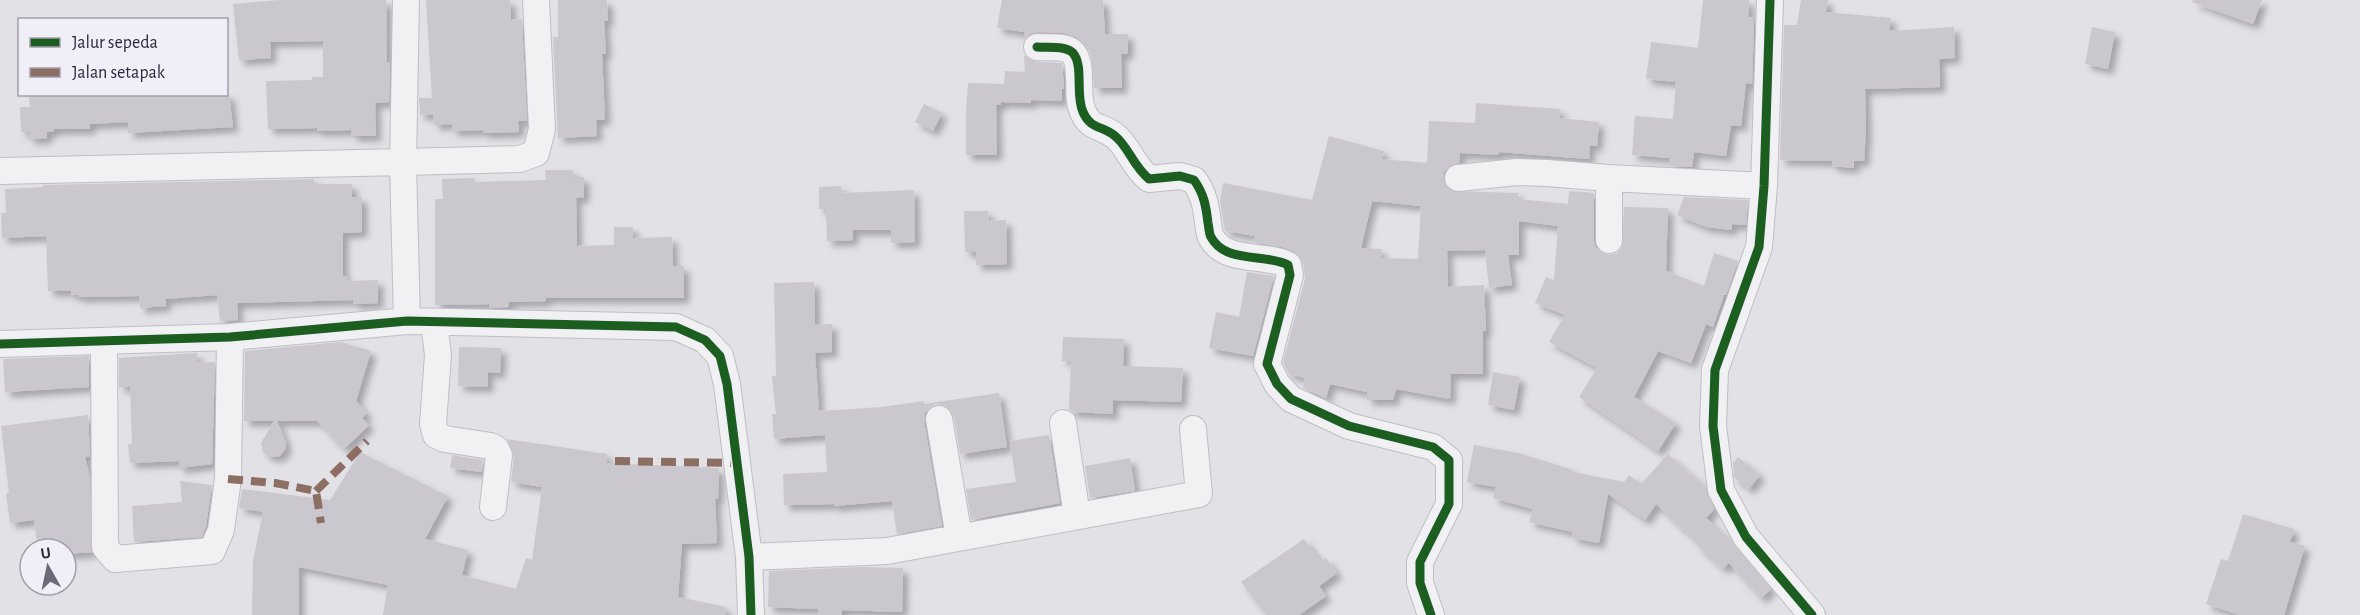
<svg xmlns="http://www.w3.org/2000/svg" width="2360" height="615" viewBox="0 0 2360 615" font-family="'Alegreya Sans',sans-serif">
  <defs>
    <filter id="shadow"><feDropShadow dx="5.5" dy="5.5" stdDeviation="3" flood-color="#0004"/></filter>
  </defs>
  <rect width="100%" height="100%" fill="#e2e1e6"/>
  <!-- building -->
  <path fill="#cac8ce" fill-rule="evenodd" filter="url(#shadow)" d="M 279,0 L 386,0 L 387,62 L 390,62 L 389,102 L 375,103 L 376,136 L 352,136 L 351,130 L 317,131 L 317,128 L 268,129 L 266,81 L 312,80 L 312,77 L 323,77 L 323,41 L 270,42 L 271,58 L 239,60 L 233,4 Z
    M 426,0 L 510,0 L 511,20 L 522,19 L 527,121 L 518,121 L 519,132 L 483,133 L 483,130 L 452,131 L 452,124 L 434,125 L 433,115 L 420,115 L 419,98 L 432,98 Z
    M 558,0 L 607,0 L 608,21 L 604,21 L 606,54 L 602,54 L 605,120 L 596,120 L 597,136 L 558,138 L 553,37 L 558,37 Z
    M 1002,0 L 1103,0 L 1105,34 L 1128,34 L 1128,54 L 1121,54 L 1122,88 L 1094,88 L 1091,54 L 1086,45 L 1076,37 L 1063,33 L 1038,32 L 1030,34 L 1024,39 L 1024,32 L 997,28 Z
    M 1703,0 L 1749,0 L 1748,17 L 1753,17 L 1753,23 L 1754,23 L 1752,84 L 1746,83 L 1741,126 L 1731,125 L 1726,156 L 1694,152 L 1692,167 L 1669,166 L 1670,158 L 1632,155 L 1635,116 L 1673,119 L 1676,82 L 1646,79 L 1651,42 L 1698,48 Z
    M 1801,0 L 1828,0 L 1826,12 L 1891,18 L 1889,31 L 1954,27 L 1955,58 L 1939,59 L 1940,87 L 1865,89 L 1866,130 L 1864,161 L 1854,161 L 1854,168 L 1832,166 L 1832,161 L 1780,160 L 1784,25 L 1797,25 Z
    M 2193,0 L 2262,0 L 2253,24 L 2192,2 Z
    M 2092,27 L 2115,32 L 2108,69 L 2085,64 Z
    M 1024,55 L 1036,62 L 1062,63 L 1064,89 L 1062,89 L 1062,101 L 1031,100 L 1031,103 L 1001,102 L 1001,105 L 996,105 L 997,155 L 966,155 L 966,112 L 968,83 L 1004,84 L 1005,71 L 1025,72 Z
    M 29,94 L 229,94 L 233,127 L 128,133 L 128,122 L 90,124 L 90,129 L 54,129 L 54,131 L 47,132 L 47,138 L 29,139 L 29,132 L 21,132 L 20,107 L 30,107 Z
    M 1476,103 L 1560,109 L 1559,118 L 1599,122 L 1597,146 L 1590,145 L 1589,159 L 1499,152 L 1498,155 L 1460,153 L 1459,163 L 1450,166 L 1444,172 L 1443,179 L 1446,186 L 1451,191 L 1518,193 L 1518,199 L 1568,204 L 1569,191 L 1594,193 L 1594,241 L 1596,248 L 1602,253 L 1608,255 L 1617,253 L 1622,247 L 1624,207 L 1668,208 L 1666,271 L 1704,286 L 1714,253 L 1738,261 L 1726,295 L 1724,295 L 1713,327 L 1706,324 L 1691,363 L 1658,351 L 1634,397 L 1676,423 L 1658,451 L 1579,397 L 1597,368 L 1549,342 L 1565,315 L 1535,303 L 1546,277 L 1554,280 L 1558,226 L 1519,221 L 1519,255 L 1508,255 L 1512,285 L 1489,288 L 1485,250 L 1447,251 L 1448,287 L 1484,285 L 1486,331 L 1483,331 L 1483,374 L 1451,374 L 1450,399 L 1396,389 L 1393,400 L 1367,400 L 1367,392 L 1330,384 L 1326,398 L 1303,388 L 1305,378 L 1289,374 L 1283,362 L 1305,279 L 1303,262 L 1299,255 L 1293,251 L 1282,247 L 1253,242 L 1255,236 L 1225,231 L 1220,201 L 1223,183 L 1312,200 L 1329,136 L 1384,151 L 1382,159 L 1427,163 L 1429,121 L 1475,123 ZM 1372,201 L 1421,206 L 1418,259 L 1381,258 L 1381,249 L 1361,248 Z
    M 924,104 L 942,113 L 933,131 L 915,122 Z
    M 545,170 L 573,170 L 573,177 L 584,177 L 584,197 L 576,198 L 577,246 L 614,245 L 614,227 L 633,227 L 633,238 L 672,237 L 673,266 L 684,266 L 684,298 L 546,298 L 546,301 L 509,302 L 508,307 L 490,308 L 489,304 L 435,305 L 435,199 L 443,199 L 442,179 L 475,178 L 475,182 L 546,180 Z
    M 314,179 L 314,184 L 352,184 L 352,197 L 362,197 L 362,232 L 343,233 L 343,276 L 348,276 L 348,281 L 378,280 L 378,303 L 353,304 L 353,300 L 237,303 L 238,320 L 220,321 L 217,295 L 165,299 L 166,306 L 140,308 L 139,296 L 78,297 L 78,295 L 71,295 L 71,291 L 48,291 L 46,236 L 2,238 L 1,213 L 6,213 L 5,189 L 43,187 L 43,185 Z
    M 841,186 L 841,193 L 914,190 L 915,242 L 891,243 L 891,230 L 853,230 L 853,240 L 827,241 L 826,209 L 819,209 L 819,187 Z
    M 1684,197 L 1748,200 L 1746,225 L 1732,224 L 1732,230 L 1706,227 L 1677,215 Z
    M 964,211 L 988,211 L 989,221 L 1006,220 L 1007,264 L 976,265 L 976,252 L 965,252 Z
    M 1247,272 L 1274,276 L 1253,356 L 1209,348 L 1216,312 L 1239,317 Z
    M 814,282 L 815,325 L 832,324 L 832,352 L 815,353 L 819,411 L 882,407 L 924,401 L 924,404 L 999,393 L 1007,447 L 960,454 L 954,416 L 950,409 L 944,405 L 936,404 L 930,407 L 925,413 L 924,422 L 942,526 L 897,534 L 892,501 L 834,506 L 834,504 L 784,505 L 783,474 L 827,472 L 825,435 L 774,439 L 772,414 L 776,414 L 772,376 L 776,376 L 774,283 Z
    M 1063,337 L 1124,339 L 1123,366 L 1183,368 L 1181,402 L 1113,400 L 1113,414 L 1073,412 L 1069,409 L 1071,361 L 1062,361 Z
    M 341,342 L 371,351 L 356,401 L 367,413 L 362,418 L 369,425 L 344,449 L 317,421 L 277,421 L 286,443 L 285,449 L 280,456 L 270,457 L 263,452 L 261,443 L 274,421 L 244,421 L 245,351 Z
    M 459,347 L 501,348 L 500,373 L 488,372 L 488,387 L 458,386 Z
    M 197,353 L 197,363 L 215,362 L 212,464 L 179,468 L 179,461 L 130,463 L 128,444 L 132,444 L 130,387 L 119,387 L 119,358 Z
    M 89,356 L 89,387 L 5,392 L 3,359 Z
    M 1493,372 L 1520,377 L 1514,410 L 1488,405 Z
    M 88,415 L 90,456 L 85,457 L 90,478 L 92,552 L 66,554 L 66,549 L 38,549 L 34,520 L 10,523 L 6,493 L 9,493 L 1,426 Z
    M 1049,435 L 1060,503 L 971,520 L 966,489 L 1016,482 L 1010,441 Z
    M 507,439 L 607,454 L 606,463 L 719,468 L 718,499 L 715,499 L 717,543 L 682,544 L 678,597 L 726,607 L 725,615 L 383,615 L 388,585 L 299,567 L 299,615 L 252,615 L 253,561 L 263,512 L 239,508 L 242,489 L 330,500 L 360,452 L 448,496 L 425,539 L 468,550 L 462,575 L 516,589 L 526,558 L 532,560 L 542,487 L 511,482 L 514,456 Z
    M 1474,445 L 1519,453 L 1573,470 L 1573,472 L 1624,482 L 1629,475 L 1641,484 L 1668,454 L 1705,487 L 1714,509 L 1706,518 L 1730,540 L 1771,589 L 1761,598 L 1729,563 L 1723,569 L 1697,545 L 1699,544 L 1656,504 L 1645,520 L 1608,494 L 1599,543 L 1572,538 L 1573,532 L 1529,522 L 1533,509 L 1493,498 L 1496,487 L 1467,482 Z
    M 452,455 L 483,460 L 482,472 L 450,468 Z
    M 1738,457 L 1760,475 L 1749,489 L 1734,477 L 1733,463 Z
    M 1130,458 L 1135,491 L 1090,498 L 1085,466 Z
    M 180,481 L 212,485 L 206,526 L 202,537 L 134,542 L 132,506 L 182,502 Z
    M 2243,514 L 2294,529 L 2290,542 L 2305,546 L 2284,615 L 2239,615 L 2206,604 L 2221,559 L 2228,561 Z
    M 1304,539 L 1321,562 L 1326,558 L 1337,573 L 1319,586 L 1326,596 L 1299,615 L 1266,615 L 1241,582 Z
    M 860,567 L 903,568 L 902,612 L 842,610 L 841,615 L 818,615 L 818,609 L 768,607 L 769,571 Z"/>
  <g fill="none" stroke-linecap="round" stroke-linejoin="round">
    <!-- minor casing -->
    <g stroke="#bfbec3" stroke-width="28">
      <path id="minor" d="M 406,0 L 403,162 L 520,159 L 536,153 L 542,129 L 536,0
        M 1770,0 L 1764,186 L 1759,247 L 1715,370 L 1713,426 L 1721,490 L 1746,537 L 1812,615
        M 1037,47 C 1047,48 1066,45 1073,53 C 1084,66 1075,95 1083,112 C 1091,130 1102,125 1115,136 C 1128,146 1133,166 1149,179 L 1180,176 L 1194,180 C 1204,194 1206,206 1208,223 C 1209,227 1209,234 1211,237 C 1225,264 1265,253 1288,265 L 1290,275 L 1267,364 L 1277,384 L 1291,399 L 1349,426 L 1433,447 L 1449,460 L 1449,504 L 1420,562 L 1420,583 L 1431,615
        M 0,171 L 403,162 L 407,321
        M 1458,178 L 1517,172 L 1547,173 L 1609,178 L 1764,186
        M 1609,240 L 1609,178
        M 434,322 L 438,355 L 433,424 L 436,435 L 445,439 L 491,446 L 496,449 L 499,455 L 493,507
        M 104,341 L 105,547 L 115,559 L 212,551 L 221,530 L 228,479 L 230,337
        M 0,344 L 230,337 L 407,321 L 676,327 L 705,340 L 720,356 L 727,384 L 749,557 L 751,615
        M 939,419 L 959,537
        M 1063,423 L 1077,516
        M 749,557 L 887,551 L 1199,494 L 1193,429"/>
    </g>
    <!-- minor -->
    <use href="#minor" stroke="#f1f0f3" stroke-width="26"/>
    <!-- quiet -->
    <path stroke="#8d6e63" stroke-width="8" stroke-dasharray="15 8" stroke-linecap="butt" d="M 615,461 L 736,463
      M 228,479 L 275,483 L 316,491 L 321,523
      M 316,491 L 367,441"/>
    <!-- cycleway casing -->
    <g stroke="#f0eef6" stroke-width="13">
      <path id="cycleway" d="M 1770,0 L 1764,186 L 1759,247 L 1715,370 L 1713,426 L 1721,490 L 1746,537 L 1812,615
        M 1037,47 C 1047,48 1066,45 1073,53 C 1084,66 1075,95 1083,112 C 1091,130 1102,125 1115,136 C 1128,146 1133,166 1149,179 L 1180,176 L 1194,180 C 1204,194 1206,206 1208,223 C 1209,227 1209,234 1211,237 C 1225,264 1265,253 1288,265 L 1290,275 L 1267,364 L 1277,384 L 1291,399 L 1349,426 L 1433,447 L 1449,460 L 1449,504 L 1420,562 L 1420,583 L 1431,615
        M 0,344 L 230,337 L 407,321 L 676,327 L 705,340 L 720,356 L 727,384 L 749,557 L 751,615"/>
    </g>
    <!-- cycleway -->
    <use href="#cycleway" stroke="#1b5e20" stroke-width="9"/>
  </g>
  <!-- legend -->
  <rect x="18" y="18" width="210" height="78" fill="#f0eef6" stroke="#a29fad" stroke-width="1.5"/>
  <rect x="30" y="38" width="30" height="9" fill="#1b5e20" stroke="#a29fad" stroke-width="1.5"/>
  <text x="72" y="48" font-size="18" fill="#2e283f">Jalur sepeda</text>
  <rect x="30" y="68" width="30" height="9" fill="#8d6e63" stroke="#a29fad" stroke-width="1.5"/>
  <text x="72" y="78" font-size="18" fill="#2e283f">Jalan setapak</text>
  <!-- north arrow -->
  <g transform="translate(48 567) rotate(351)"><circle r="28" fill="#f0eef6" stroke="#a29fad" stroke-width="1.5"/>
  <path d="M0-4.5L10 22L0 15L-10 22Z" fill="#6d6979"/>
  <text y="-9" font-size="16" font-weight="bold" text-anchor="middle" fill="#2e283f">U</text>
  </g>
</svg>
